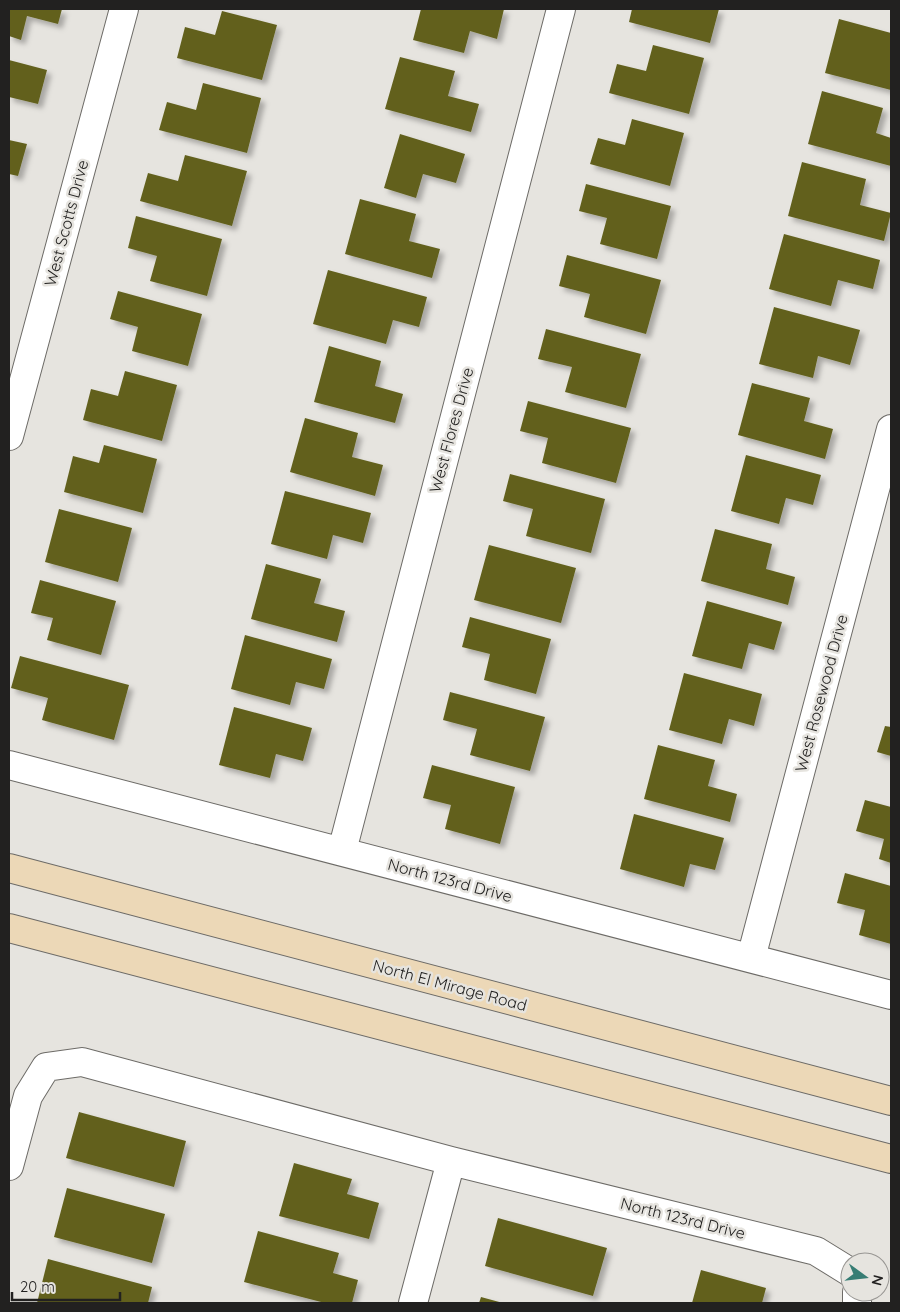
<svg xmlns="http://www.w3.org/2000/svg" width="900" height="1312" viewBox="0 0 900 1312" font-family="Quicksand,sans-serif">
  <defs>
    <filter id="shadow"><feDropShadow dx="4.5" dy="4.5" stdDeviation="2.5" flood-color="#0004"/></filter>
  </defs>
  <rect width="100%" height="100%" fill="#e6e4df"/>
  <!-- building -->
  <path fill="#62611f" filter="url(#shadow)" d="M 9,9 L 62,9 L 58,24 L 27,16 L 21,40 L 9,36 Z
    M 421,9 L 504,9 L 497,39 L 470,31 L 464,53 L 413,40 Z
    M 632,9 L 719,9 L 710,43 L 629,22 Z
    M 222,11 L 277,25 L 262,80 L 177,58 L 185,27 L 215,35 Z
    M 839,19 L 891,33 L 891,90 L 825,73 Z
    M 653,45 L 704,58 L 689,114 L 609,93 L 617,64 L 646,71 Z
    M 400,57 L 455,71 L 448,96 L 479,104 L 471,132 L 385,109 Z
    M 9,60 L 47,70 L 38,104 L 9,97 Z
    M 203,83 L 261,98 L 247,153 L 159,130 L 167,102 L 196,110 Z
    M 822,91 L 883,108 L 876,133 L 891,138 L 891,166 L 808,144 Z
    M 632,119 L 684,133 L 670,186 L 590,164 L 598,138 L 625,145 Z
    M 400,134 L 465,154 L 456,183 L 423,174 L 416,198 L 384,188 Z
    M 9,140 L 27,144 L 18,176 L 9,174 Z
    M 185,155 L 247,171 L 232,226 L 140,201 L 148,173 L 178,181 Z
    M 802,162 L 866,179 L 860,205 L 891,213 L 884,241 L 788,216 Z
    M 586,184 L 671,206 L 657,259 L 600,244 L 607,218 L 579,211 Z
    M 360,199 L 416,214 L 409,241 L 440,249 L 432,278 L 345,254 Z
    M 136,216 L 222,239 L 207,296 L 150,281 L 157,256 L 128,248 Z
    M 784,234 L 880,260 L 873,289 L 838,280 L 831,306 L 769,289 Z
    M 567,255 L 661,280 L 646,334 L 584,317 L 590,294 L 559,286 Z
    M 328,270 L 427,297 L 419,327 L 393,320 L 386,344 L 313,324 Z
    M 118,291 L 202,314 L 188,366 L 132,351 L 138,327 L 110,319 Z
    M 774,307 L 860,330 L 850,365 L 818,356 L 813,378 L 759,364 Z
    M 546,329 L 641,354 L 626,408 L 565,392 L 572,367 L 538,359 Z
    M 329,346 L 381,361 L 375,386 L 403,394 L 395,423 L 314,402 Z
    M 125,371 L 177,385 L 162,441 L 83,420 L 91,389 L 118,396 Z
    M 752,383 L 810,398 L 804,421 L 833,429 L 825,459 L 738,435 Z
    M 528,401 L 631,428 L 616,483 L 542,463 L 548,438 L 520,431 Z
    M 305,418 L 358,433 L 352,457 L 383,465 L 375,496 L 290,472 Z
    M 104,445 L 157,459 L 143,513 L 64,492 L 73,456 L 99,463 Z
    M 746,455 L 821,475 L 813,505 L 786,498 L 779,524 L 731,511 Z
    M 510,474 L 605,499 L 591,553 L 526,536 L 533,509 L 503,501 Z
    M 285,491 L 371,513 L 363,543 L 333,535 L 327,559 L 271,544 Z
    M 59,509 L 132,528 L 118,582 L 45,562 Z
    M 715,529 L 772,544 L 766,569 L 795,577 L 788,605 L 701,581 Z
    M 489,545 L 576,568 L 561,623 L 474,600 Z
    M 266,564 L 321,579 L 314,603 L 345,611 L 337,642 L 251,619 Z
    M 40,580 L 116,601 L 101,655 L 47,640 L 53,618 L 31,613 Z
    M 707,601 L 782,622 L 774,650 L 749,643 L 742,669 L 692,656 Z
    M 470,617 L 551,639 L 536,694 L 484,680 L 490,654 L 462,647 Z
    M 245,635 L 332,659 L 324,689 L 296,682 L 290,705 L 231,689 Z
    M 20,656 L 129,685 L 114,740 L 42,720 L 48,698 L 11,688 Z
    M 684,673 L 762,694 L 754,726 L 729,719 L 722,744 L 669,730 Z
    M 450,692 L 545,717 L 530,771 L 470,755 L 477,729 L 443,720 Z
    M 234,707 L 312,728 L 303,761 L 276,754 L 270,778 L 219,765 Z
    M 885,726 L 891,727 L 891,756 L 877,752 Z
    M 658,745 L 715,760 L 708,786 L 737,794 L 730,822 L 644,799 Z
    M 432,765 L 515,787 L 500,844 L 445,829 L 451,805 L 423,798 Z
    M 865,800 L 891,807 L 891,863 L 879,859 L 884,839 L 856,831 Z
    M 634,814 L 724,838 L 715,870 L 690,864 L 684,887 L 620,869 Z
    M 845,873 L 891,886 L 891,944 L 859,935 L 865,910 L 837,903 Z
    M 79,1112 L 186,1141 L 174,1187 L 66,1158 Z
    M 294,1163 L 352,1179 L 347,1194 L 379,1203 L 369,1239 L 279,1216 Z
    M 67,1188 L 165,1214 L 152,1263 L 54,1237 Z
    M 498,1218 L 607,1248 L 593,1296 L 485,1266 Z
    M 258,1231 L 339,1253 L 333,1273 L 358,1280 L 352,1303 L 325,1303 L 244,1282 Z
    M 48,1259 L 152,1287 L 148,1303 L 37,1303 Z
    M 701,1270 L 766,1288 L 762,1303 L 692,1303 Z
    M 481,1297 L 503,1303 L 479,1303 Z"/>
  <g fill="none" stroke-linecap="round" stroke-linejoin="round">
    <!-- street casing -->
    <g stroke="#6d6b67" stroke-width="30">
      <path id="street" d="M 9,436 L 124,9
        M 9,765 L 891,995
        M 342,851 L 561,9
        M 751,958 L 891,429
        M 9,1166 L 28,1096 L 46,1067 L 82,1062 L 451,1161 L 816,1251 L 850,1272
        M 413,1303 L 451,1161
        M 857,1303 L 857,1292"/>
    </g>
    <!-- secondary casing -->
    <g stroke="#6d6b67" stroke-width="30">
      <path id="secondary" d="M 9,868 L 891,1101
        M 9,928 L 891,1159"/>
    </g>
    <!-- street -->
    <use href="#street" stroke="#fff" stroke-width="28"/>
    <!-- secondary -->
    <use href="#secondary" stroke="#ecd8b7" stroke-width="28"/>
  </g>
  <g text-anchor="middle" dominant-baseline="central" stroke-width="5" stroke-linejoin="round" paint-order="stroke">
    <!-- street labels -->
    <g font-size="16" fill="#222120" stroke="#e6e4df">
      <text transform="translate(66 223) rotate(-75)">West Scotts Drive</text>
      <text transform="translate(451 430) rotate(-75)">West Flores Drive</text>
      <text transform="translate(821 693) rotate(-75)">West Rosewood Drive</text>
      <text transform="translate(450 880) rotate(15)">North 123rd Drive</text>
      <text transform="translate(450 985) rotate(15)">North El Mirage Road</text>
      <text transform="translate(683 1218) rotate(14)">North 123rd Drive</text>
    </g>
  </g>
  <!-- border -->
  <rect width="900" height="1312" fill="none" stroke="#222120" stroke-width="20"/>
  <!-- north arrow -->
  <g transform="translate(865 1277) rotate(105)"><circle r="24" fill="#e6e4df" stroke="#989693"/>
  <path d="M0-4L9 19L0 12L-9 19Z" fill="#377d74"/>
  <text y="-8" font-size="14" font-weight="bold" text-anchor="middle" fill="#222120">N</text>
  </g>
  <!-- scale -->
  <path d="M12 1292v8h108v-8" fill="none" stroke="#222120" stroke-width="2.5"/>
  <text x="20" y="1292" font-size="15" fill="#222120" stroke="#e6e4df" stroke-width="4" paint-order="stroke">20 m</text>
</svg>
